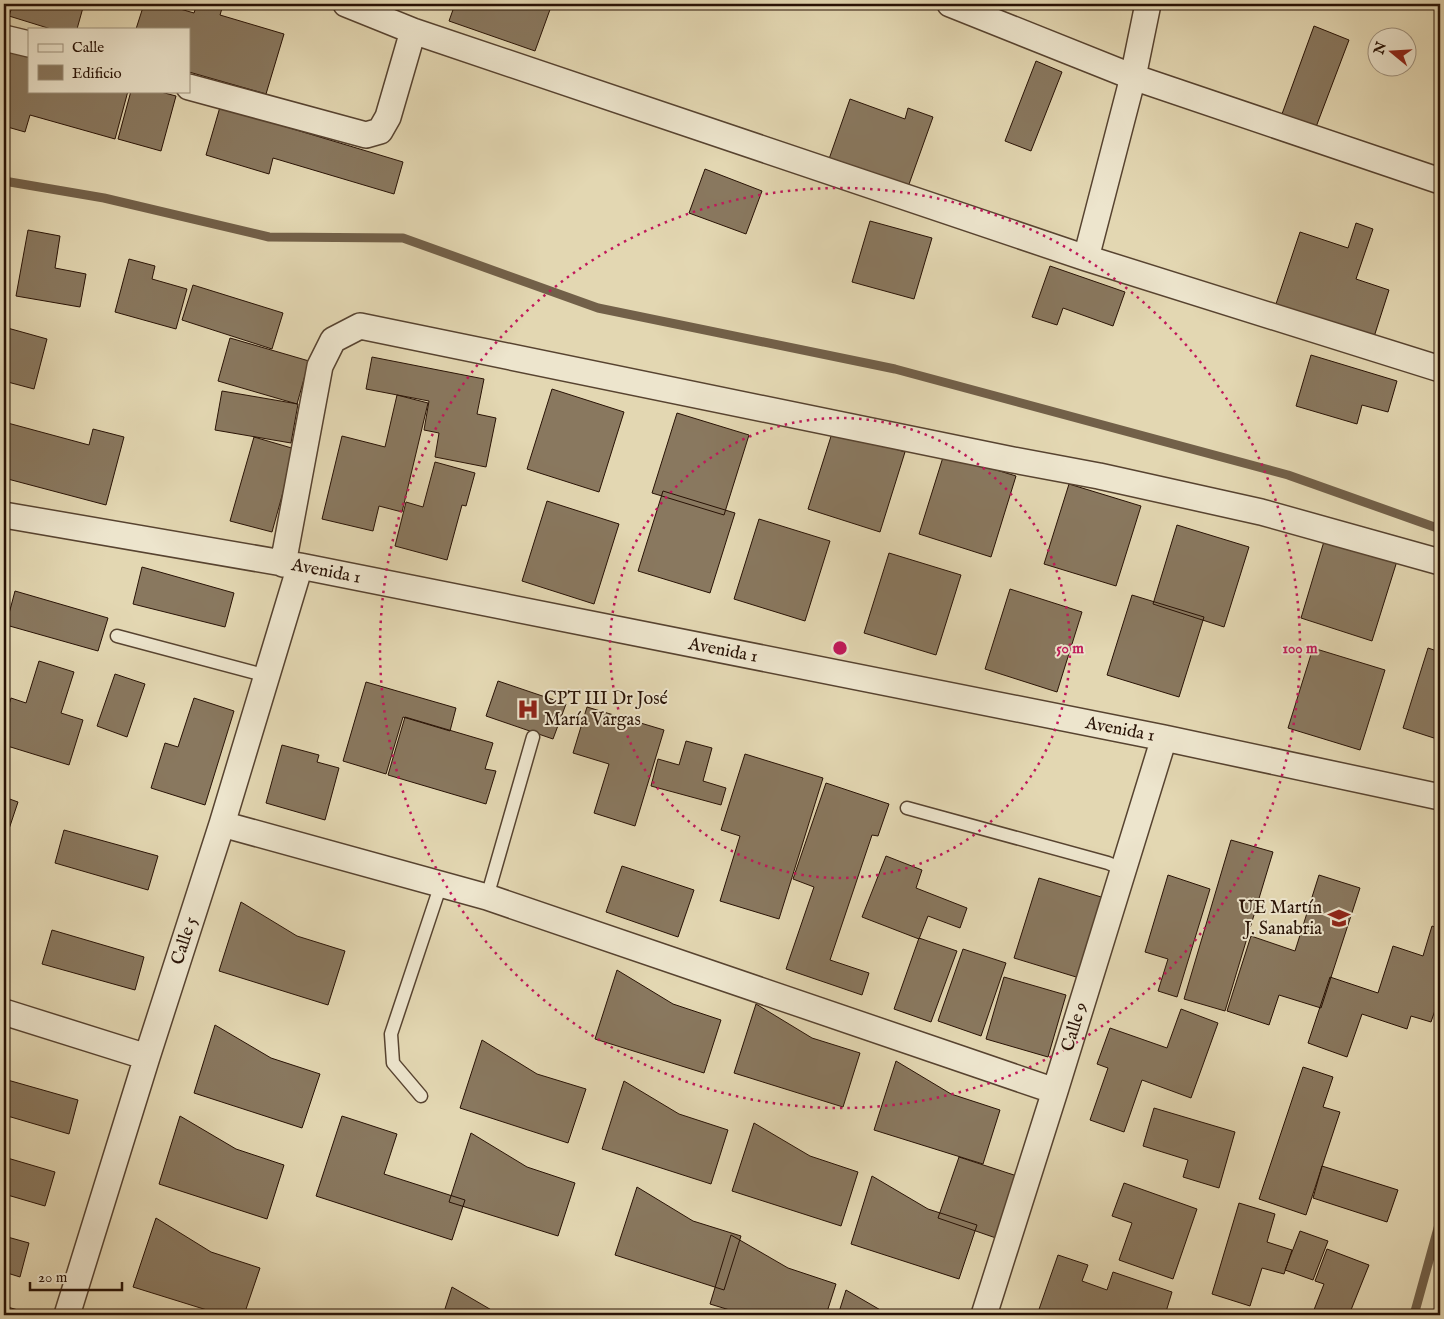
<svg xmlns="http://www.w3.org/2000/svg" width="1444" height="1319" viewBox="0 0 1444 1319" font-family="'IM FELL English',serif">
  <rect width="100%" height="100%" fill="#e3d7b2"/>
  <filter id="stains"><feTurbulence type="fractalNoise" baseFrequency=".004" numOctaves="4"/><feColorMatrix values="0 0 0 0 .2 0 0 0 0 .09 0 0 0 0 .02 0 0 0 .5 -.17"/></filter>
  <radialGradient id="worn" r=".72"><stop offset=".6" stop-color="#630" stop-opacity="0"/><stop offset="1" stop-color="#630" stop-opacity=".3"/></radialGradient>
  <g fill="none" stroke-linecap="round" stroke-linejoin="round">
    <!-- stream -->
    <path stroke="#726049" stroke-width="9" d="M 4,181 L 104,198 L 269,237 L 403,238 L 598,308 L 895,369 L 1288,475 L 1440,529
      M 1414,1315 L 1440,1221"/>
  </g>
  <!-- building -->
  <path fill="#89785f" stroke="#281205" d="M 13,4 L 84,4 L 77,29 L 51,29 L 9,16 Z
    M 144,4 L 163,4 L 194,13 L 197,4 L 218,4 L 223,5 L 220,15 L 284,34 L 266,94 L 189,72 L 189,29 L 136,29 Z
    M 455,4 L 552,4 L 535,51 L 449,21 Z
    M 1314,26 L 1349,40 L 1316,127 L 1282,114 Z
    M 4,46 L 29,53 L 29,91 L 128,91 L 115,139 L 30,115 L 25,132 L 4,126 Z
    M 1036,61 L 1062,72 L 1031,151 L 1005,141 Z
    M 131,91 L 157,91 L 176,96 L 161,151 L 118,139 Z
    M 850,99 L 905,119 L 908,108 L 933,117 L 908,187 L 829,159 Z
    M 220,107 L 403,162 L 394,194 L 273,158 L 269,174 L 206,155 Z
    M 705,169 L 762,191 L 746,234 L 689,213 Z
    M 870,221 L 932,238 L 914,299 L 852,282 Z
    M 1356,223 L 1373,229 L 1356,279 L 1389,290 L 1373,340 L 1275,307 L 1300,232 L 1348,248 Z
    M 28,230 L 60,236 L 55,268 L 86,274 L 80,307 L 16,296 Z
    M 129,259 L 155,266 L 152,279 L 187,289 L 176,329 L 115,312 Z
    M 1050,266 L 1125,292 L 1113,326 L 1063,308 L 1057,325 L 1032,317 Z
    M 193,285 L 283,313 L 272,349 L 182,320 Z
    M 4,327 L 47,339 L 34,389 L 4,381 Z
    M 230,338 L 309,361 L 297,404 L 218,381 Z
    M 1311,355 L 1397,381 L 1388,412 L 1362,405 L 1357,424 L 1296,406 Z
    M 372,357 L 484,379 L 477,414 L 496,418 L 486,467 L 435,457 L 439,433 L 424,430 L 429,401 L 366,389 Z
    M 552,389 L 624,412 L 599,492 L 527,469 Z
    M 222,391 L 298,404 L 291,443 L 215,430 Z
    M 397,395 L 428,403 L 402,512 L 379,506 L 373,531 L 322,519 L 342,436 L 385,447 Z
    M 677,413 L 749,435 L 724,515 L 652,493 Z
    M 4,422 L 89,445 L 93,429 L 124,437 L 106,505 L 4,478 Z
    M 833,430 L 905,452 L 880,532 L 808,509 Z
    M 254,437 L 295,449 L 272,532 L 230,521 Z
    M 944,454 L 1016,476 L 991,557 L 919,534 Z
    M 435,462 L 475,473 L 466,506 L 462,505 L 447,560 L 395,546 L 406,502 L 423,507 Z
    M 1069,484 L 1141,506 L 1116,586 L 1044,564 Z
    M 663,491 L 735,513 L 710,593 L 638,571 Z
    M 547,501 L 619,524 L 594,604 L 522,581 Z
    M 759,519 L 830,541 L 805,621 L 734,599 Z
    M 1177,525 L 1249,547 L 1224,627 L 1153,604 Z
    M 1325,538 L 1397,561 L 1372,641 L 1301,618 Z
    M 889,553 L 961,575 L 936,655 L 864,633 Z
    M 142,567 L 234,593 L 225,627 L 133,604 Z
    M 1010,589 L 1082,612 L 1057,692 L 985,669 Z
    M 15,591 L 108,618 L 98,651 L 6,625 Z
    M 1132,595 L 1204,617 L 1179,697 L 1107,675 Z
    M 1313,648 L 1385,670 L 1360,750 L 1288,728 Z
    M 1428,648 L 1440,652 L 1440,740 L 1403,728 Z
    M 39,661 L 74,672 L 61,713 L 83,720 L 69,765 L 4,745 L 4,721 L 11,698 L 26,703 Z
    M 115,674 L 145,684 L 127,737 L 97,726 Z
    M 498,681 L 566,704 L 553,739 L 486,716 Z
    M 366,682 L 456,708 L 450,731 L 403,717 L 386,774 L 343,761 Z
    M 194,698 L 234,711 L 205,805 L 151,788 L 165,743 L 178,747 Z
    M 587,707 L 664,730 L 635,826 L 594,813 L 609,764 L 573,753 Z
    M 405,717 L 493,743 L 485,769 L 496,771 L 486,804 L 388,775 Z
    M 686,741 L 712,748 L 703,781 L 726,788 L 721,805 L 651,786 L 658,759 L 679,765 Z
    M 282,745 L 319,755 L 317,762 L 339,768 L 325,820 L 266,803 Z
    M 745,754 L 823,778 L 779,919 L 720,901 L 740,836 L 721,830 Z
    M 826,783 L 889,804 L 878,836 L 872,835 L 830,960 L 869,973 L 862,995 L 786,969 L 814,887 L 793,879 Z
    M 4,797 L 18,802 L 4,844 Z
    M 64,830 L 158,856 L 148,890 L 55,863 Z
    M 1231,840 L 1273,852 L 1225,1011 L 1184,999 Z
    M 886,856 L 922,870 L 916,888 L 967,908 L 960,928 L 928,916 L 919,939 L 862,917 Z
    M 622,866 L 694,890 L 678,937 L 606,912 Z
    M 1168,875 L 1210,889 L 1177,997 L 1158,991 L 1168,959 L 1145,952 Z
    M 1319,875 L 1360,888 L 1321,1008 L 1279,995 L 1269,1025 L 1227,1011 L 1251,936 L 1295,951 Z
    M 1039,878 L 1111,900 L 1086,980 L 1014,958 Z
    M 241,902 L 297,936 L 345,951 L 328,1005 L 219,971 Z
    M 1432,926 L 1440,929 L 1440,996 L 1431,1022 L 1411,1016 L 1407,1029 L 1362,1014 L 1347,1057 L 1308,1043 L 1330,977 L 1378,993 L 1393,946 L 1423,956 Z
    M 52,930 L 144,957 L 135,990 L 42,964 Z
    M 919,938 L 957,951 L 931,1022 L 894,1009 Z
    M 963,949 L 1006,963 L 981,1036 L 938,1021 Z
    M 617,970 L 673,1004 L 721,1020 L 704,1073 L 595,1039 Z
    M 1004,977 L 1066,995 L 1048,1057 L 986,1039 Z
    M 756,1004 L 812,1038 L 860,1053 L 843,1107 L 734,1073 Z
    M 1181,1009 L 1218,1023 L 1191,1098 L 1142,1080 L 1124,1132 L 1090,1120 L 1108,1068 L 1097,1064 L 1110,1028 L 1167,1048 Z
    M 215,1025 L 271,1058 L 320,1074 L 302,1128 L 194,1093 Z
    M 482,1040 L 537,1074 L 586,1089 L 568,1143 L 460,1108 Z
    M 896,1061 L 951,1094 L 1000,1110 L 983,1164 L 874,1130 Z
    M 1303,1067 L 1333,1077 L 1323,1107 L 1340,1112 L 1306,1215 L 1259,1199 Z
    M 4,1079 L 78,1100 L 69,1134 L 4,1115 Z
    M 624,1081 L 679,1114 L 728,1130 L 711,1184 L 602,1149 Z
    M 1154,1108 L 1235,1132 L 1219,1188 L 1183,1177 L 1188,1160 L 1143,1146 Z
    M 180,1116 L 236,1149 L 284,1165 L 267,1219 L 159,1184 Z
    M 342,1116 L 397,1134 L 384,1174 L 465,1200 L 452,1240 L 316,1196 Z
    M 754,1123 L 810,1156 L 858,1172 L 841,1226 L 732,1191 Z
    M 471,1133 L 527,1167 L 575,1183 L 558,1236 L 449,1202 Z
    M 4,1157 L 55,1172 L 45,1206 L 4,1194 Z
    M 959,1157 L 1017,1176 L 996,1238 L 938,1218 Z
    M 1322,1166 L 1398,1190 L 1387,1222 L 1313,1198 Z
    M 872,1176 L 928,1209 L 977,1225 L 959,1279 L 851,1244 Z
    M 1124,1183 L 1197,1209 L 1173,1279 L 1119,1260 L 1132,1223 L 1112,1216 Z
    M 637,1187 L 693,1221 L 741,1236 L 724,1290 L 615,1255 Z
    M 1239,1203 L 1275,1214 L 1267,1242 L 1292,1250 L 1284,1274 L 1262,1268 L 1250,1306 L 1212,1294 Z
    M 156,1218 L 211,1252 L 260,1268 L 244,1315 L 223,1315 L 133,1287 Z
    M 1300,1231 L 1328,1241 L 1313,1280 L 1285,1270 Z
    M 731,1235 L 788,1268 L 836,1284 L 826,1315 L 746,1315 L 710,1304 Z
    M 4,1236 L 29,1243 L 20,1277 L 4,1272 Z
    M 1327,1249 L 1369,1265 L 1349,1315 L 1312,1315 L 1324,1284 L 1315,1281 Z
    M 1058,1255 L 1088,1265 L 1082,1281 L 1107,1290 L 1113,1272 L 1172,1292 L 1165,1315 L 1127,1315 L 1123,1314 L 1123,1315 L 1037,1315 Z
    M 452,1287 L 500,1315 L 443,1315 Z
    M 846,1290 L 889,1315 L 838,1315 Z
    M 4,1306 L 18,1310 L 17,1315 L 4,1315 Z"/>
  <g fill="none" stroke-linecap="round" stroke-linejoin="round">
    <!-- lane casing -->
    <g stroke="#574330" stroke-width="15">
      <path id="lane" d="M 117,636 L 267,676
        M 907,808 L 1108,863 L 1124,870
        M 487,897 L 533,737
        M 421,1096 L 393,1063 L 391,1034 L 441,884"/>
    </g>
    <!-- street casing -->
    <g stroke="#574330" stroke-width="28">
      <path id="street" d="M 346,4 L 413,31 L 1086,258 L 1440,369
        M 950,4 L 1133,77 L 1440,181
        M 4,38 L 29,44
        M 189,87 L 366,135 L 380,131 L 388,117 L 413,31
        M 1086,258 L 1133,77 L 1148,4
        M 4,515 L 300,566 L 1164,738 L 1440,797
        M 283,564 L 320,366 L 333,340 L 360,326 L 1008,459 L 1099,476 L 1261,512 L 1440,562
        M 222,824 L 487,897 L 1055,1091
        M 4,1012 L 147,1057
        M 67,1315 L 147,1057 L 222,824 L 300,566
        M 984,1315 L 1055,1091 L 1164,738"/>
    </g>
    <!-- lane -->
    <use href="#lane" stroke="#ede5cd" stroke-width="12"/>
    <!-- street -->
    <use href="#street" stroke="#ede5cd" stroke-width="25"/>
  </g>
  <!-- distance rings -->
  <g fill="none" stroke="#c2185b" stroke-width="2.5" stroke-dasharray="2.5 5">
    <circle cx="840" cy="648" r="230"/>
    <circle cx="840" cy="648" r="460"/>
  </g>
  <!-- icons -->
  <defs>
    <g id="hospital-bare" transform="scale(1.725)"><path d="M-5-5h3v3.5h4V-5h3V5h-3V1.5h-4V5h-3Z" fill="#8f2418" stroke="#ede5cd" stroke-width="2.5" paint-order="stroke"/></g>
    <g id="school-bare" transform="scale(1.725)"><path d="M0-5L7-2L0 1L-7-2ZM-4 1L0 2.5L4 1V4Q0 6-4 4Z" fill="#8f2418" stroke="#ede5cd" stroke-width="2.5" paint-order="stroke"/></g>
  </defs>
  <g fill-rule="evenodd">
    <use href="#hospital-bare" x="528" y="709"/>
    <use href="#school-bare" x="1339" y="918"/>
  </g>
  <g text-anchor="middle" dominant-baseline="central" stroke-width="4" stroke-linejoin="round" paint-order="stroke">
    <!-- street labels -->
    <g font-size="18" fill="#281205" stroke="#ede5cd">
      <text transform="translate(326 572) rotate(11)">Avenida 1</text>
      <text transform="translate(723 651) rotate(11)">Avenida 1</text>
      <text transform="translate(1120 730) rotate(11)">Avenida 1</text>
      <text transform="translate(185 941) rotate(-72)">Calle 5</text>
      <text transform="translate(1075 1027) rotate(-73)">Calle 9</text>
    </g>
    <!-- poi labels -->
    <g font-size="18" fill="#281205" stroke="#ede5cd" text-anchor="start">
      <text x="544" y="699">CPT III Dr José<tspan x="544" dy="21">María Vargas</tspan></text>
      <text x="1322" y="908" text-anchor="end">UE Martín<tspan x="1322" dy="21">J. Sanabria</tspan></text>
    </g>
  </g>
  <circle cx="840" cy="648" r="8" fill="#c2185b" stroke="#ede5cd" stroke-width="2.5"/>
  <g font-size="15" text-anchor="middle" font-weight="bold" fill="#c2185b" stroke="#ede5cd" stroke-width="4" stroke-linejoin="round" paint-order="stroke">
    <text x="1070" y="653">50 m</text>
    <text x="1300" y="653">100 m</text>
  </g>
  <!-- margin -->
  <rect width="1444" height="1319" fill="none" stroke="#e3d7b2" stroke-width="20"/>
  <rect x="5" y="5" width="1434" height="1309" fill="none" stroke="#281205" stroke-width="2.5"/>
  <rect x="10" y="10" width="1424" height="1299" fill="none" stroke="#281205"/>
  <!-- legend -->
  <rect x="28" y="28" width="162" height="65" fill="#ede5cd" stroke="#9e917d"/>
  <rect x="38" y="44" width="25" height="8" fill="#ede5cd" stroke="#9e917d"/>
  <text x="72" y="52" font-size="15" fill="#281205">Calle</text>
  <rect x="38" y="65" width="25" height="15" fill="#89785f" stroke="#9e917d"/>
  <text x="72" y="78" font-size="15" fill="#281205">Edificio</text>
  <!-- north arrow -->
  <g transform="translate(1392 52) rotate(288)"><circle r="24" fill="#ede5cd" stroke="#9e917d"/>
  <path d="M0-4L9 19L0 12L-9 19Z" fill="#8f2418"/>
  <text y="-8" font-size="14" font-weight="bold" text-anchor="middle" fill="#281205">N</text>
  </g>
  <!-- scale -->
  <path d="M30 1282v8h92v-8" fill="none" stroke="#281205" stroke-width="2.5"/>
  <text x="38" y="1282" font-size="15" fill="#281205" stroke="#ede5cd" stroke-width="4" paint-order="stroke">20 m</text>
  <rect width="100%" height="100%" filter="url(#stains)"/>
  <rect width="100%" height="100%" fill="url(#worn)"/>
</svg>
